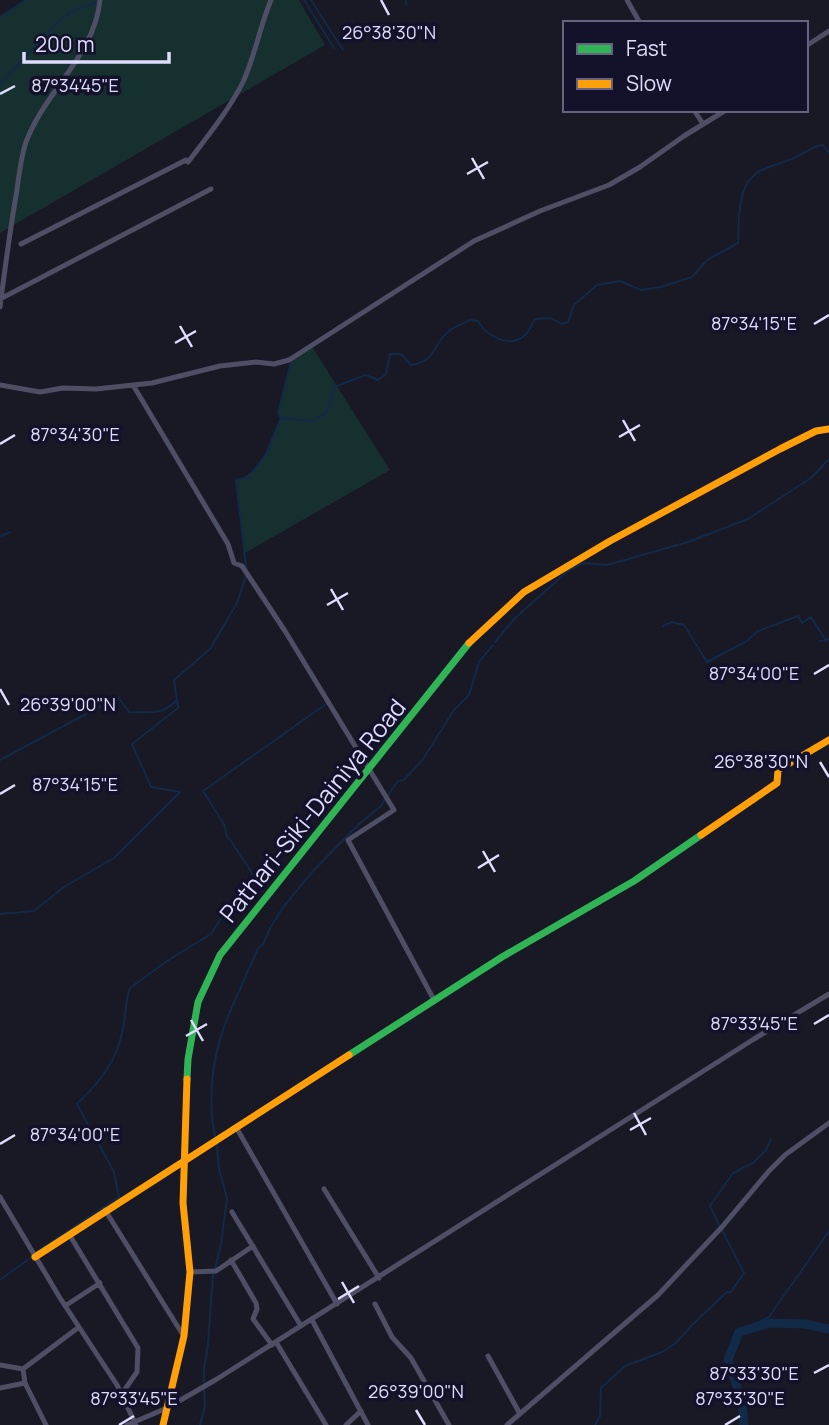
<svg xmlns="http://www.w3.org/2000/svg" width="829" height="1425" viewBox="0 0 829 1425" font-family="Manrope,sans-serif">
  <rect width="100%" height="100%" fill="#191825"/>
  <!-- green -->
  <path fill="#16302f" d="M 26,0 L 299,0 L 325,45 L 0,233 L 0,17 Z
    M 311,345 L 390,470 L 245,553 L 236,480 C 263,473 271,441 281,418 L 278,413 L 292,358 Z"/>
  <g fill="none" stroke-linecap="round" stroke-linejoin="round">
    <!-- stream -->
    <path stroke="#112a48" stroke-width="2" d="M 304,0 L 334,48
      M 311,0 L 343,50
      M 406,5 L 406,0
      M 0,17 L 26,0
      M 0,84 L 60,20 L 74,10 L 95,3
      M 280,417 L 278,413 L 291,362
      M 0,536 L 11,532
      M 246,567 L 236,480 L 249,477 L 266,454 L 281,418 L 313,421 L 327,412 L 334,387 L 366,375 L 378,380 L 386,374 L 390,354 L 401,354 L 411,365 C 437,361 432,344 449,331 C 455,326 463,324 470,320 L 478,321 C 486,336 511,350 526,334 C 530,330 532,323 535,319 L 551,318 L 561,324 L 568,322 L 574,305 L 597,285 L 620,281 L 641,290 L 661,287 L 692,277 L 707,260 L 738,243 C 739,223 737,189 754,175 C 763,167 783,163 794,158 C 806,153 811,146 823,145 L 829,153
      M 663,626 L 672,622 L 684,625 L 707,662 L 747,641 L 758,631 L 798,616 L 802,623 L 811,617 L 826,641
      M 819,641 L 829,639
      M 495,642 L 515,618 L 569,570 L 584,563 L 607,565 L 688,542 L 748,519 L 811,478 L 829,459
      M 0,760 L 118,697 L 129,712 C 149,712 162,716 177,700
      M 388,795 L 398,781 L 404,780 L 423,759 L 454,710 L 469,695 L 479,662 L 493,645
      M 0,914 L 34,911 L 64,887 L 114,858 L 180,792 L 151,787 L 132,744 L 178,708 L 174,680 L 210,649 L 237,603 L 246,576
      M 230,1012 L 258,948 L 263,944 L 270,928 L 284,906 L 313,871 L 359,824 L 381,806 L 385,799
      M 215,1137 C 207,1096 213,1053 229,1014
      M 719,1225 L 710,1206 L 733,1173 L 753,1163 L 766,1150 L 771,1139
      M 36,1252 L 119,1197 L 114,1172 L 77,1104 C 101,1081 117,1061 123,1028 C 126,1015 125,1001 130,988 L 167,961 L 211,934 L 239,890 L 254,876 L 226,834 L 225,826 L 203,791 L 326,704
      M 215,1269 L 221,1244 L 227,1198 L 219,1169 L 217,1144
      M 0,1280 L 33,1256
      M 739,1332 L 769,1317 L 829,1231
      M 204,1383 L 204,1369 L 208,1344 L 213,1274
      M 200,1425 L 205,1405 L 204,1389
      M 595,1425 L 600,1416 L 601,1388 L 625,1366 L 662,1352 L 676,1343 L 692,1325 L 727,1292 L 731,1292 L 744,1273 L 722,1230"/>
    <!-- river -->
    <path stroke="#112a48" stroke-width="9" d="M 744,1425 L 742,1401 L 728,1360 L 739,1332 L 770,1323 L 805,1324 L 829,1329"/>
    <!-- street -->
    <path stroke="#4e4f65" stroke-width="5" d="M 627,0 L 640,23
      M 806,46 L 829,31
      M 694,110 L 703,124
      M 188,162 C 207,137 229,110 243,82 C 255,56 260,26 271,0
      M 21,244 L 186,160
      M 0,299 L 211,189
      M 0,307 C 5,268 10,229 17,190 C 19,174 21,157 26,142 C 45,91 95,55 100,0
      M 0,385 L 40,392 L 63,388 L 96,389 L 152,383 L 220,366 L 256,362 L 274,364 L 289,360 L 474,241 L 540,211 L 609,185 L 640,167 L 684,136 L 726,110
      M 133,385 L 228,544 L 234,563 L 242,566 L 285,631 L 394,810 L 348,840 L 434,1000
      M 236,1127 L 337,1304
      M 324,1189 L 379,1278
      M 0,1197 L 60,1298 L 117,1385 L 136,1425
      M 105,1210 L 183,1335
      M 232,1212 L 301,1326
      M 69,1234 L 138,1348 L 137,1372 L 121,1395
      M 231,1260 L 256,1303 L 257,1309 L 253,1319 L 272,1345
      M 190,1272 L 216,1271 L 253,1246
      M 375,1304 L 392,1337 L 411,1358 L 449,1425
      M 65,1306 L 100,1283
      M 312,1320 L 368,1425
      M 276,1342 L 326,1425
      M 488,1356 L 520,1414
      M 0,1365 L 23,1369 L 25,1383 L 46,1425
      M 23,1369 L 79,1327
      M 0,1388 L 25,1383
      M 127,1425 L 167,1408 L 217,1379 L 754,1039 L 829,994
      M 346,1425 L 361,1411
      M 507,1425 L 658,1295 L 722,1227 L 769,1171 L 785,1155 L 829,1123"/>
    <!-- fast -->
    <path stroke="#30b455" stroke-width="7" d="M 349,1055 L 502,957 L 634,881 L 701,835
      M 187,1079 L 188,1059 L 198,1002 L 220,955 L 469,643"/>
    <!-- slow -->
    <path stroke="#ff9f0a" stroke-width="7" d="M 469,643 L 524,592 L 610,541 L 780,449 L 816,431 L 829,429
      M 701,835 L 777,783 L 778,770 L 829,740
      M 35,1257 L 349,1055
      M 163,1425 L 184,1336 L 190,1272 L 183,1203 L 187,1079"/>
  </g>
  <!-- ticks -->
  <path fill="none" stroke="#deddfe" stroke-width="2.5" d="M 381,0 L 389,15M 0,94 L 15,86M 472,158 L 484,179M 467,174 L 488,162M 814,324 L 829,315M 180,326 L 192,347M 175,343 L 196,331M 623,420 L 635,441M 619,437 L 640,425M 0,444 L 15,435M 331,589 L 343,610M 327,605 L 348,593M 814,674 L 829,665M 0,689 L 9,705M 820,762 L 829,777M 0,794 L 15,785M 483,851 L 495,872M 478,868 L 499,855M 191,1020 L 203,1041M 814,1024 L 829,1015M 186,1036 L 207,1024M 634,1113 L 646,1135M 630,1130 L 651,1118M 0,1144 L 15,1135M 342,1282 L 354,1303M 338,1299 L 359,1286M 814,1373 L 829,1365M 416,1410 L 425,1425M 119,1425 L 134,1416M 725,1425 L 740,1416"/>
  <g text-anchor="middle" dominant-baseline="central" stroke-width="7" stroke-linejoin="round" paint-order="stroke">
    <!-- street labels -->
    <g font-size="24" fill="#deddfe" stroke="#14122b">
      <text transform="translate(312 810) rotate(-51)">Pathari-Siki-Dainiya Road</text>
    </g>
  </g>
  <g font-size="18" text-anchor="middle" fill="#deddfe" stroke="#14122b" stroke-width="7" stroke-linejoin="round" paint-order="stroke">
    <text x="389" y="39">26°38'30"N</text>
    <text x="75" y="92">87°34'45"E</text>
    <text x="754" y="330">87°34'15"E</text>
    <text x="75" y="441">87°34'30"E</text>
    <text x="754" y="680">87°34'00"E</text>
    <text x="68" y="711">26°39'00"N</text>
    <text x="761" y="768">26°38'30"N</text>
    <text x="75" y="791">87°34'15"E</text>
    <text x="754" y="1030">87°33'45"E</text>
    <text x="75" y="1141">87°34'00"E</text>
    <text x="754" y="1380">87°33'30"E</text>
    <text x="416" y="1398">26°39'00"N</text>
    <text x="134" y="1405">87°33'45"E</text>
    <text x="740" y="1405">87°33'30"E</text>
  </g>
  <!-- legend -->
  <rect x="563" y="21" width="245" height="91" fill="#14122b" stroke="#65637f" stroke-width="2"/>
  <rect x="577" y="44" width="35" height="10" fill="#30b455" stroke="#65637f" stroke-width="2"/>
  <text x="626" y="56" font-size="21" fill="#deddfe">Fast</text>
  <rect x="577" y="79" width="35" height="10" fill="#ff9f0a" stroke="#65637f" stroke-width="2"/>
  <text x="626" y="91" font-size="21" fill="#deddfe">Slow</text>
  <!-- scale -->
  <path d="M24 52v10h145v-10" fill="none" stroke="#deddfe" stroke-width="3.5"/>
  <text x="35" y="52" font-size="21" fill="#deddfe" stroke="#14122b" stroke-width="5" paint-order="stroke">200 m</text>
</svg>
